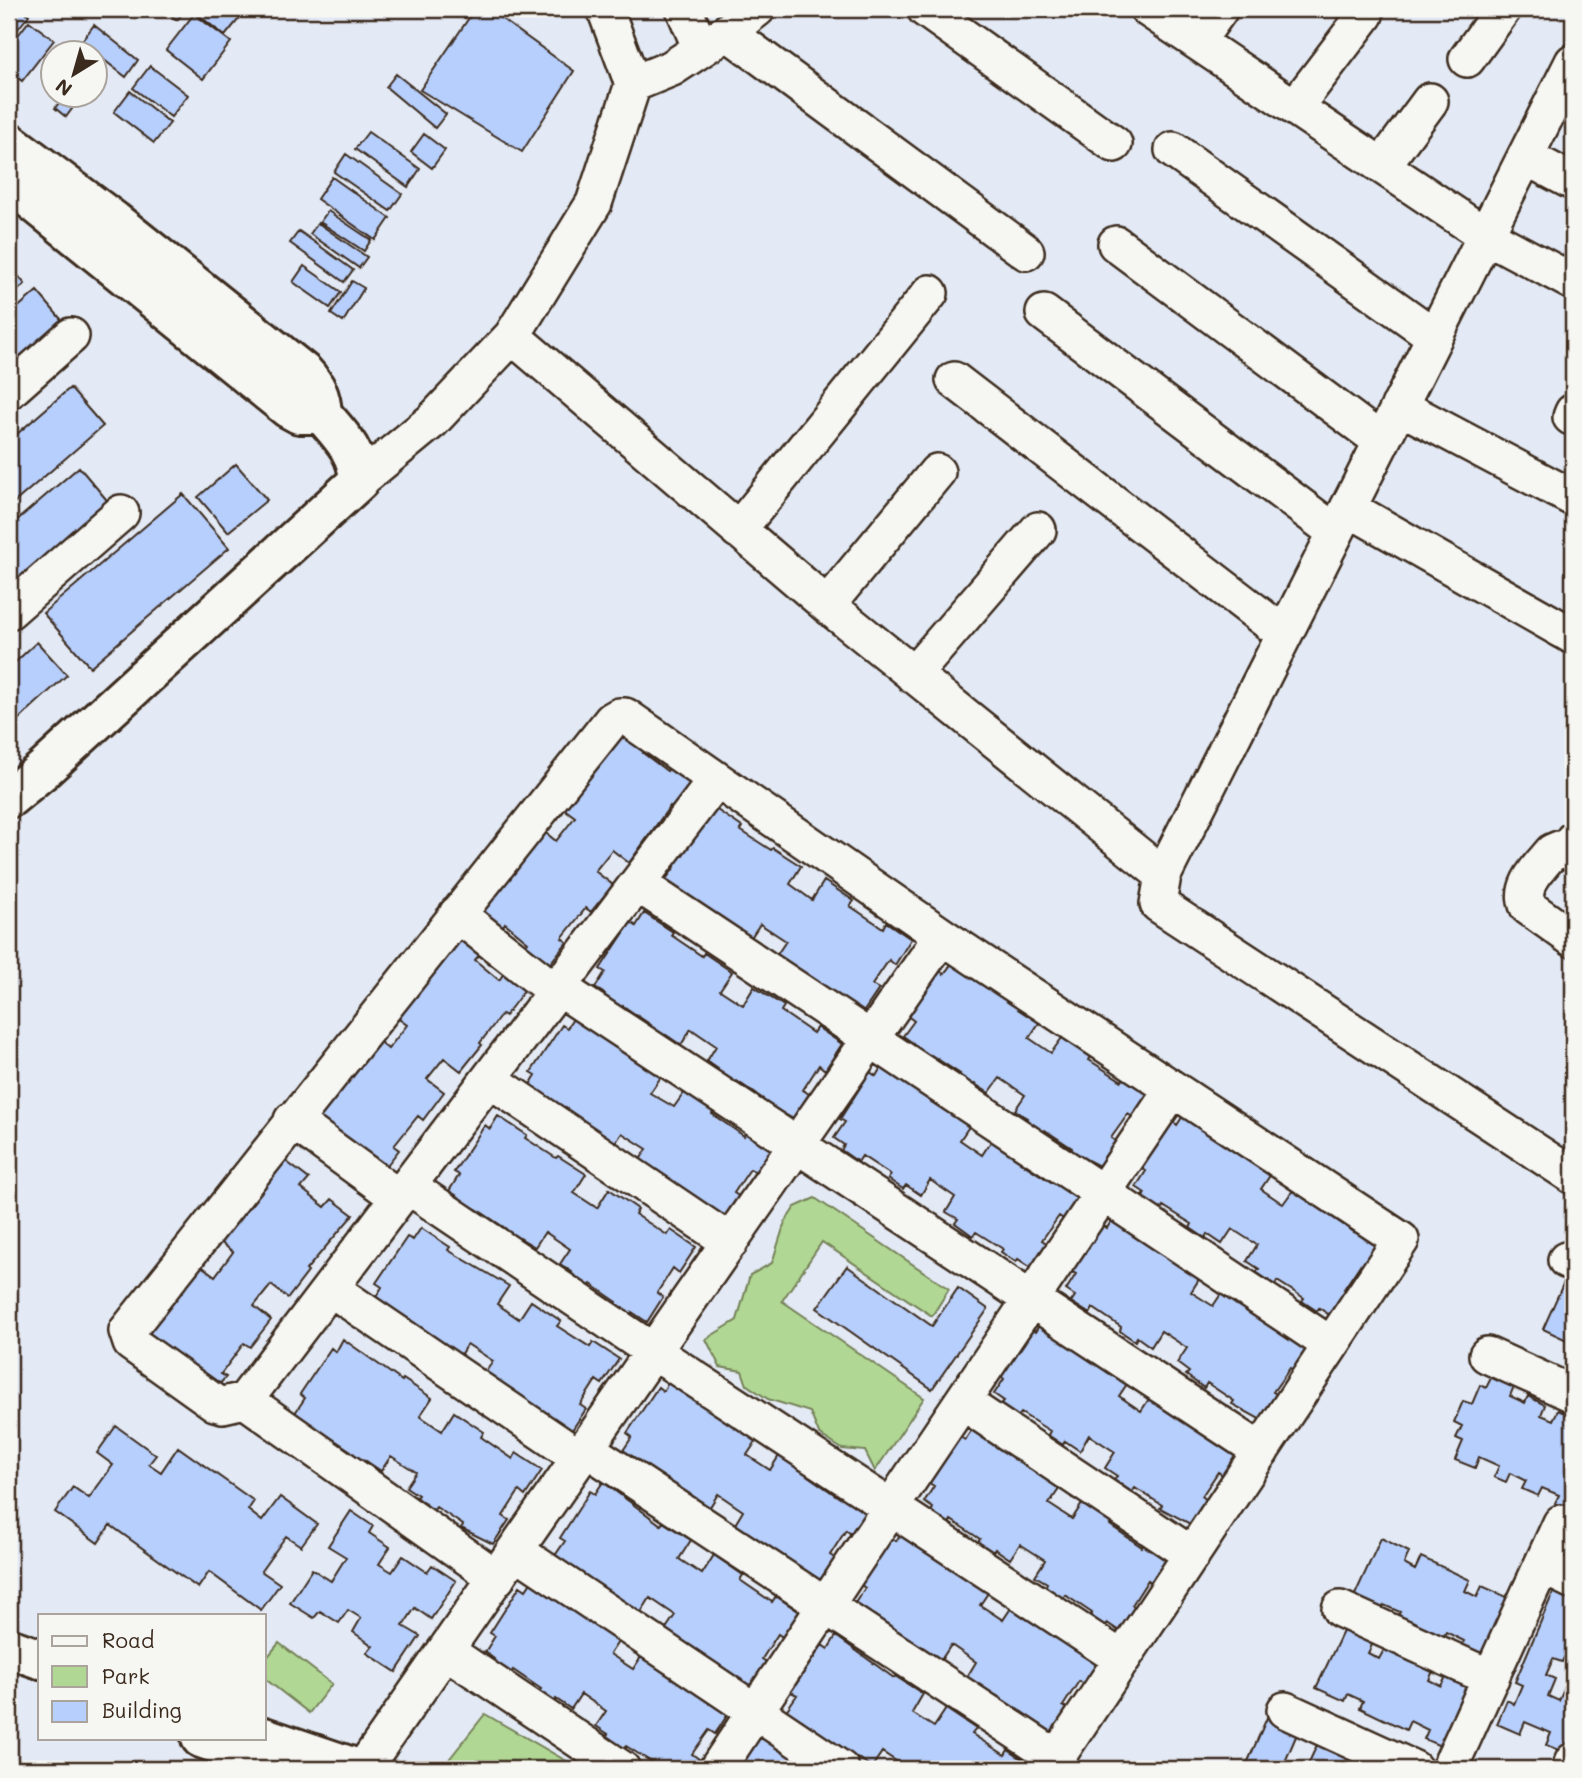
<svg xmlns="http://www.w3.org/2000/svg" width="1582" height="1778" viewBox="0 0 1582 1778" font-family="Mali,sans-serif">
  <rect width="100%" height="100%" fill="#e3eaf5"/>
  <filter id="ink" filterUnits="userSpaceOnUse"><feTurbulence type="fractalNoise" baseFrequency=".0143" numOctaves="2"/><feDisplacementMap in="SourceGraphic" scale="14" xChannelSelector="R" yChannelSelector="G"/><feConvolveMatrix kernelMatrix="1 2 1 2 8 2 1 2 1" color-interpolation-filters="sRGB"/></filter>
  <g filter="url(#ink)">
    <!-- green -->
    <path fill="#b0d894" stroke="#768159" stroke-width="2" d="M 815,1198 L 949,1289 L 932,1316 L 822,1242 L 782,1301 L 924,1398 L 875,1471 L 865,1451 L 842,1449 L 819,1434 L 810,1412 L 768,1399 L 747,1385 L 742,1371 L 720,1367 L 706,1339 L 737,1320 L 750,1275 L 772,1263 L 785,1222 L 795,1207 Z
      M 279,1643 L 332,1684 L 309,1713 L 264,1678 L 264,1661 Z
      M 485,1714 L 580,1769 L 464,1769 L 447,1762 Z"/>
    <!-- building -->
    <path fill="#b7cffd" stroke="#3b2a1e" stroke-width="2" d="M 9,9 L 21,9 L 29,15 L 9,40 Z
      M 163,9 L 184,9 L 185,10 L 177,20 Z
      M 199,9 L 247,9 L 225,36 L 196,13 Z
      M 475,9 L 488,9 L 574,71 L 522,152 L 420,90 Z
      M 194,14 L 231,42 L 203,79 L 166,50 Z
      M 29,21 L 54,40 L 22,81 L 9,71 L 9,47 Z
      M 94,25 L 138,60 L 126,77 L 81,42 Z
      M 150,66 L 188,95 L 171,117 L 133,88 Z
      M 396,74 L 446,114 L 435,128 L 386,87 Z
      M 130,91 L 170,123 L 154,143 L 114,112 Z
      M 66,94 L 83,94 L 66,117 L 55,108 Z
      M 368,132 L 420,169 L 408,187 L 355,149 Z
      M 424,134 L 445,150 L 432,168 L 411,152 Z
      M 346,154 L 402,194 L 390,211 L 334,172 Z
      M 332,177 L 390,218 L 375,240 L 317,199 Z
      M 328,211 L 371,240 L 364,251 L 320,222 Z
      M 318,223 L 367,257 L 359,268 L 310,234 Z
      M 299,231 L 353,270 L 344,282 L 290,243 Z
      M 9,265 L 25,284 L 9,298 Z
      M 304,266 L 341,292 L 330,308 L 293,282 Z
      M 352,281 L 364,288 L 343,322 L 331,314 Z
      M 37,291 L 71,331 L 9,384 L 9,315 Z
      M 70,388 L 103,426 L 9,507 L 9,441 Z
      M 236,464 L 267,500 L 228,532 L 198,497 Z
      M 79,467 L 111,505 L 22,581 L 9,565 L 9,527 Z
      M 183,494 L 229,548 L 90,667 L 43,613 Z
      M 37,642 L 67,675 L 9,728 L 9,668 Z
      M 625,724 L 650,743 L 643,753 L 667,771 L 673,763 L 695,780 L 672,808 L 670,806 L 629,863 L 612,850 L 595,871 L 613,885 L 591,912 L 586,908 L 562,938 L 567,942 L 548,966 L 524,947 L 528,942 L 505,923 L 501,929 L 477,911 L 541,829 L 556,841 L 575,817 L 560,806 Z
      M 714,808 L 742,827 L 740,830 L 771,850 L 773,848 L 801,866 L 790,884 L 812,900 L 824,881 L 854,901 L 850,906 L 883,928 L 886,922 L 911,939 L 895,965 L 889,960 L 872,985 L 879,989 L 862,1014 L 776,956 L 786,941 L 760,924 L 750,939 L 664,882 L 675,867 L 670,863 Z
      M 644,913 L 673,932 L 671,935 L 702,956 L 704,953 L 732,972 L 720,990 L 743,1005 L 754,987 L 784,1006 L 781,1011 L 813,1033 L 817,1027 L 842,1044 L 825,1070 L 819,1065 L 803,1090 L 809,1094 L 793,1119 L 762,1102 L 763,1099 L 737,1081 L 734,1085 L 715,1073 L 718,1069 L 707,1061 L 716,1046 L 691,1029 L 681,1045 L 666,1035 L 664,1038 L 649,1028 L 651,1025 L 623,1006 L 619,1012 L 601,1000 L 605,994 L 595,988 L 605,972 L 600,969 L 631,922 L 636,926 Z
      M 457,931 L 482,952 L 475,960 L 499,980 L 506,971 L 526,988 L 505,1016 L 502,1014 L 480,1043 L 482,1045 L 461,1071 L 444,1058 L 427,1079 L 444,1092 L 423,1120 L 418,1116 L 394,1146 L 399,1150 L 380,1174 L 361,1150 L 338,1131 L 333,1137 L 310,1119 L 374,1037 L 388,1049 L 407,1025 L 392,1014 Z
      M 953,962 L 1011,1004 L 1012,1001 L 1041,1020 L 1029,1038 L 1051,1053 L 1064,1035 L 1093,1054 L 1089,1060 L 1122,1081 L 1125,1076 L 1150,1093 L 1134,1118 L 1128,1114 L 1111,1138 L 1118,1143 L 1101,1167 L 1070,1151 L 1072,1148 L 1045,1130 L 1042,1134 L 1024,1122 L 1027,1118 L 1015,1110 L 1025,1095 L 1000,1078 L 989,1093 L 975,1084 L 973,1087 L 957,1077 L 960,1074 L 931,1055 L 928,1060 L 910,1048 L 913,1043 L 903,1036 L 914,1021 L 909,1017 L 939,970 L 944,974 Z
      M 575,1016 L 633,1059 L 635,1056 L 663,1074 L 650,1093 L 674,1107 L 686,1090 L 715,1109 L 712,1114 L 744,1136 L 747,1130 L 773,1147 L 756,1172 L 750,1169 L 734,1193 L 740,1197 L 724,1222 L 637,1164 L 647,1149 L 622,1133 L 612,1148 L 526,1091 L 536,1075 L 531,1072 L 562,1025 L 567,1028 Z
      M 883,1064 L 972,1122 L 960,1140 L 982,1155 L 994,1137 L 1024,1156 L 1020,1162 L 1053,1183 L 1056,1178 L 1082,1194 L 1065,1220 L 1059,1216 L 1042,1240 L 1049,1245 L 1033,1269 L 1018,1259 L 1016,1262 L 1001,1252 L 1003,1249 L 976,1232 L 973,1236 L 955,1223 L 958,1219 L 946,1212 L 955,1197 L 930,1180 L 921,1195 L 906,1185 L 903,1189 L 888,1179 L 891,1175 L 862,1156 L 858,1162 L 841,1150 L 844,1145 L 834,1138 L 845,1122 L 840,1119 L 870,1072 L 876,1076 Z
      M 1185,1113 L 1273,1171 L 1261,1189 L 1283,1204 L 1296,1186 L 1325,1205 L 1322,1210 L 1354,1232 L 1357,1226 L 1383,1244 L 1366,1269 L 1360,1265 L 1344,1289 L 1350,1293 L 1334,1318 L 1319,1308 L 1317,1311 L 1302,1301 L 1304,1298 L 1277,1281 L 1275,1285 L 1256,1272 L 1259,1269 L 1247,1261 L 1257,1245 L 1232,1229 L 1222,1244 L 1207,1234 L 1205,1238 L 1190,1228 L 1192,1224 L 1163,1206 L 1160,1211 L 1142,1199 L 1145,1193 L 1136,1187 L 1146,1171 L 1141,1168 L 1172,1121 L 1177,1125 Z
      M 498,1116 L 527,1135 L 525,1138 L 556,1158 L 558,1156 L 586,1174 L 574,1193 L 597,1208 L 609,1189 L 638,1209 L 635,1214 L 667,1235 L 671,1230 L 696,1247 L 679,1273 L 673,1268 L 657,1293 L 663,1297 L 647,1322 L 632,1312 L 631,1315 L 615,1305 L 617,1302 L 591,1284 L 588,1288 L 570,1276 L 572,1272 L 560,1264 L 570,1249 L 545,1232 L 535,1247 L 520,1238 L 518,1241 L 503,1231 L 505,1228 L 476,1209 L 473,1214 L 455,1203 L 459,1197 L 449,1191 L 459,1175 L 454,1172 L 485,1125 L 490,1129 Z
      M 283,1159 L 309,1179 L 301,1188 L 325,1207 L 332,1199 L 353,1215 L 306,1270 L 308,1272 L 288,1298 L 271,1285 L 254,1306 L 271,1320 L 250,1347 L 244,1343 L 221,1374 L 226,1377 L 217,1387 L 136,1346 L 200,1265 L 215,1276 L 233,1252 L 219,1241 Z
      M 1115,1215 L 1203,1273 L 1191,1292 L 1213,1306 L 1225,1288 L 1255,1308 L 1251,1313 L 1284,1334 L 1313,1347 L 1296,1371 L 1290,1368 L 1273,1392 L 1280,1396 L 1263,1421 L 1232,1404 L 1234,1401 L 1207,1383 L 1204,1388 L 1186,1375 L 1189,1372 L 1177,1363 L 1187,1348 L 1161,1331 L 1151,1347 L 1137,1337 L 1135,1341 L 1120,1331 L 1121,1327 L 1093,1308 L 1090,1314 L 1071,1302 L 1075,1296 L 1066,1290 L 1076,1274 L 1070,1271 L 1101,1224 L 1107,1228 Z
      M 421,1228 L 450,1247 L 448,1250 L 509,1286 L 497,1304 L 519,1319 L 531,1301 L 561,1321 L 557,1326 L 590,1347 L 593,1342 L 619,1359 L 602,1384 L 596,1380 L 580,1405 L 586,1409 L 570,1433 L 483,1376 L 493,1361 L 467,1344 L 457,1360 L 372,1303 L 382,1287 L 376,1283 L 407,1237 L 413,1240 Z
      M 847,1266 L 932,1326 L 958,1288 L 988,1309 L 932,1389 L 817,1308 Z
      M 1567,1275 L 1573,1278 L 1573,1343 L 1543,1329 Z
      M 1043,1319 L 1131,1378 L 1119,1396 L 1141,1411 L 1153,1393 L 1241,1450 L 1224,1476 L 1218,1472 L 1202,1496 L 1208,1501 L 1192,1525 L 1160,1508 L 1162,1505 L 1135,1488 L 1132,1492 L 1114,1480 L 1117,1476 L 1105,1468 L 1115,1452 L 1089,1435 L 1080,1451 L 1065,1441 L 1063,1445 L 1048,1435 L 1050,1431 L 1021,1413 L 1017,1418 L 999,1406 L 1004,1401 L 994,1394 L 1004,1379 L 999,1375 L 1030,1328 L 1035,1332 Z
      M 343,1339 L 402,1381 L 403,1379 L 432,1398 L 420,1416 L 442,1431 L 454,1412 L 484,1432 L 481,1437 L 513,1459 L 516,1453 L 542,1470 L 525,1496 L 519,1491 L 503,1516 L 509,1520 L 493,1544 L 461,1528 L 463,1525 L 436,1507 L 433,1511 L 415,1499 L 418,1495 L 406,1487 L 416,1472 L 391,1456 L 381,1471 L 366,1461 L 364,1464 L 349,1454 L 351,1451 L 322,1432 L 319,1438 L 300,1425 L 304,1420 L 295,1413 L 305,1398 L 300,1394 L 331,1348 L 336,1352 Z
      M 1492,1376 L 1514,1386 L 1510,1396 L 1525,1403 L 1528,1396 L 1545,1405 L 1541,1415 L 1553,1420 L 1558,1410 L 1573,1417 L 1573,1511 L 1555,1503 L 1559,1495 L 1542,1488 L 1538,1496 L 1522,1489 L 1526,1481 L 1510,1473 L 1506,1482 L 1494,1477 L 1499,1466 L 1479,1457 L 1475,1468 L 1455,1460 L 1463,1441 L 1456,1438 L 1462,1426 L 1454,1422 L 1463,1401 L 1472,1404 L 1480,1385 L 1486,1388 Z
      M 671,1378 L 759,1437 L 747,1455 L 770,1470 L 782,1451 L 811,1471 L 808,1476 L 840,1498 L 844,1492 L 869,1509 L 852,1535 L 846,1530 L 830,1555 L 836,1559 L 820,1583 L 734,1526 L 743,1511 L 718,1494 L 708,1510 L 622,1452 L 632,1437 L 627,1433 L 658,1387 L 663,1391 Z
      M 116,1426 L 156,1455 L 149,1464 L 161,1472 L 178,1447 L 254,1501 L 248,1510 L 262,1521 L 280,1497 L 317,1524 L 301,1546 L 286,1536 L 261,1571 L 280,1584 L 261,1610 L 209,1572 L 198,1588 L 110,1525 L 98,1543 L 55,1512 L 73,1487 L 89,1498 L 113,1465 L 97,1453 Z
      M 973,1428 L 1002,1447 L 1000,1449 L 1061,1486 L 1049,1504 L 1072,1519 L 1084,1501 L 1113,1520 L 1110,1525 L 1142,1547 L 1145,1542 L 1171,1558 L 1154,1584 L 1148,1580 L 1132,1605 L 1138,1608 L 1122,1633 L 1107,1623 L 1105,1626 L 1090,1616 L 1092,1613 L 1065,1595 L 1062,1600 L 1045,1588 L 1047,1583 L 1035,1576 L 1045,1560 L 1020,1544 L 1010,1559 L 995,1549 L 993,1552 L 978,1542 L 980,1539 L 951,1520 L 948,1526 L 930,1514 L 933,1508 L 924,1502 L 934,1486 L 929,1483 L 960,1437 L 965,1440 Z
      M 603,1482 L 661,1525 L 663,1522 L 691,1540 L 679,1559 L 702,1574 L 714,1555 L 743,1575 L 740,1580 L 772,1602 L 776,1596 L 801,1613 L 785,1639 L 778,1634 L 762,1659 L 768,1663 L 752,1688 L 721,1671 L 723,1668 L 696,1650 L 693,1654 L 665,1630 L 675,1615 L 650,1598 L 640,1614 L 554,1557 L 565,1541 L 560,1538 L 590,1491 L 595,1494 Z
      M 351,1511 L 373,1526 L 369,1533 L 390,1547 L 379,1564 L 392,1572 L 403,1556 L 427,1572 L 432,1565 L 456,1581 L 431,1619 L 415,1608 L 403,1626 L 420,1636 L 396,1672 L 367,1653 L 373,1646 L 353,1632 L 361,1618 L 348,1610 L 339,1623 L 320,1611 L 314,1618 L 290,1603 L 312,1569 L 331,1581 L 346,1557 L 328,1546 Z
      M 904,1529 L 992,1587 L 980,1605 L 1003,1620 L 1015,1602 L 1041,1627 L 1073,1648 L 1077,1642 L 1102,1660 L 1086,1685 L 1079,1681 L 1063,1706 L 1069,1709 L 1053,1734 L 1022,1717 L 1024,1715 L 997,1696 L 994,1701 L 976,1689 L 978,1685 L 967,1677 L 976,1662 L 951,1645 L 941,1660 L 926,1650 L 924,1654 L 909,1644 L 911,1640 L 883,1622 L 879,1627 L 861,1615 L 865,1610 L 855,1603 L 865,1588 L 860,1584 L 891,1538 L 896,1541 Z
      M 1381,1538 L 1409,1552 L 1404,1564 L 1415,1570 L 1421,1557 L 1470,1580 L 1465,1591 L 1477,1597 L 1482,1586 L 1516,1601 L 1488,1662 L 1460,1649 L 1464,1641 L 1446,1632 L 1442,1640 L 1396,1619 L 1400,1612 L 1384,1605 L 1381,1612 L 1353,1599 Z
      M 534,1578 L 622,1636 L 610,1654 L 633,1669 L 645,1651 L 674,1671 L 670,1676 L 703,1697 L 732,1708 L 715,1734 L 709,1730 L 692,1754 L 699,1759 L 692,1769 L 656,1769 L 651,1766 L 653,1763 L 626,1746 L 623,1750 L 605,1737 L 608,1734 L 596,1726 L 606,1711 L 581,1694 L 571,1709 L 556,1699 L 554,1703 L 538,1693 L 541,1689 L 513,1670 L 509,1676 L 491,1664 L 494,1659 L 485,1652 L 495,1636 L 490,1633 L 520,1586 L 526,1590 Z
      M 1555,1588 L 1573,1595 L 1573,1651 L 1568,1649 L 1562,1662 L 1553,1659 L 1546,1675 L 1555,1679 L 1548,1696 L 1559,1701 L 1566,1685 L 1573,1687 L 1573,1756 L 1546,1745 L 1551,1733 L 1525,1722 L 1520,1734 L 1497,1724 L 1507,1700 L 1514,1704 L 1522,1685 L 1515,1682 Z
      M 1345,1627 L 1374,1641 L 1368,1653 L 1379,1659 L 1386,1646 L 1434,1669 L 1429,1680 L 1441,1686 L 1447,1675 L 1480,1691 L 1452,1751 L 1424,1739 L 1428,1730 L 1410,1721 L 1406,1730 L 1360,1708 L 1363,1701 L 1348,1694 L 1345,1701 L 1316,1688 Z
      M 836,1636 L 894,1678 L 895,1676 L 923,1694 L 912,1713 L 934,1727 L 946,1709 L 976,1729 L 972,1734 L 1005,1755 L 1008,1750 L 1034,1767 L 1032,1769 L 908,1769 L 882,1752 L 872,1767 L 858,1758 L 856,1761 L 841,1751 L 843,1748 L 814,1729 L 811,1735 L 793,1722 L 796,1717 L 786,1711 L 797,1695 L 791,1692 L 822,1645 L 828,1649 Z
      M 1272,1706 L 1303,1720 L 1282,1769 L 1254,1769 L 1246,1766 Z
      M 763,1732 L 815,1769 L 730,1769 Z
      M 1321,1736 L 1378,1769 L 1306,1769 Z"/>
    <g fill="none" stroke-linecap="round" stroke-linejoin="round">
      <!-- street casing -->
      <g stroke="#3b2a1e" stroke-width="40">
        <path id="street" d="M 684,9 L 701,49
          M 925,9 L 1114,144
          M 1148,9 L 1485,235 L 1573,282
          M 727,32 L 1026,252
          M 1197,41 L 1220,9
          M 1467,59 L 1503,9
          M 1573,62 L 1163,875 L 1158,904 L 1573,1176
          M 633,84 L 672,68 L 727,32 L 757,9
          M 1295,107 L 1365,15
          M 1173,150 L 1434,336
          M 1526,157 L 1573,182
          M 1382,166 L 1430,101
          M 1116,244 L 1381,441
          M 1044,313 L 1335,532
          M 512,336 L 827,605 L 1163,875
          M 954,380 L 1284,634
          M 9,391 L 71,336
          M 1399,406 L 1573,498
          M 1571,417 L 1573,412
          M 359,481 L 432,421 L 512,336 L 594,203 L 633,84 L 605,9
          M 1348,508 L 1573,636
          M 738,530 L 930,293
          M 827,605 L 937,472
          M 9,611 L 121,513
          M 913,675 L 1038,530
          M 1573,840 L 1566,851 L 1559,849 L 1552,852 C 1540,867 1518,886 1528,907 L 1573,939
          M 638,884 L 1331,1345
          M 457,914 L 556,992
          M 559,988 L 1261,1451
          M 489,1079 L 730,1242
          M 292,1120 L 399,1198
          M 408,1186 L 654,1352 L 1122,1659
          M 1566,1260 L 1573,1263
          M 330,1288 L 580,1458
          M 1487,1355 L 1573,1394
          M 245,1400 L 716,780
          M 963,1402 L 1192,1555
          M 587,1449 L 1057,1758
          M 516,1551 L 841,1769
          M 1542,1566 L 1573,1581
          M 497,1578 L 245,1400 L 223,1405 L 215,1403 L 131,1343 L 127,1331 L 612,720 L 619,716 L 625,716 L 942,936 L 1401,1240 L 1049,1769
          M 1340,1609 L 1491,1678
          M 446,1651 L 622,1769
          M 1285,1710 L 1414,1769
          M 363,1769 L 942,936
          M 717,1769 L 891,1507 L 1173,1089
          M 1449,1769 L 1561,1523
          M 1570,1769 L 1573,1761"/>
      </g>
      <!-- secondary casing -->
      <g stroke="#3b2a1e" stroke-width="44">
        <path id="secondary" d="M 9,142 L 114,221 L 304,373 C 316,386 321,396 322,414 L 299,414 L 288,408 L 9,182
          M 9,798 L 43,770 L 359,481 C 358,452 340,435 322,414
          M 9,1648 L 40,1659
          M 264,1737 L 358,1769
          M 201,1738 L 289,1769"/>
      </g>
      <!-- street -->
      <use href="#street" stroke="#f6f6f2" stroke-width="35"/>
      <!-- secondary -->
      <use href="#secondary" stroke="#f6f6f2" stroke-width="38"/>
    </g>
  </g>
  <!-- margin -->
  <rect width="1582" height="1778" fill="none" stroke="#f6f6f2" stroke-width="35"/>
  <rect x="18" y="18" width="1547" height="1743" fill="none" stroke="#3b2a1e" stroke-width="2.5" filter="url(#ink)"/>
  <!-- legend -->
  <rect x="38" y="1614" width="228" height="126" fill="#f6f6f2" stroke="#aba49d" stroke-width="2"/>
  <rect x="52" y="1636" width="35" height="10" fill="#f6f6f2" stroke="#aba49d" stroke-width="2"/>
  <text x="102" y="1648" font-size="21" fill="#3b2a1e">Road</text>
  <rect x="52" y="1666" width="35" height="21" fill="#b0d894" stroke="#aba49d" stroke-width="2"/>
  <text x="102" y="1684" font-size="21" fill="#3b2a1e">Park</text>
  <rect x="52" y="1701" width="35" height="21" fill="#b7cffd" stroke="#aba49d" stroke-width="2"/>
  <text x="102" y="1718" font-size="21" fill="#3b2a1e">Building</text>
  <!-- north arrow -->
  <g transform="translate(74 74) rotate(217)"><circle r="33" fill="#f6f6f2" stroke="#aba49d" stroke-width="2"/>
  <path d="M0-5L12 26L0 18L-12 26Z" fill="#3b2a1e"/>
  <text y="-10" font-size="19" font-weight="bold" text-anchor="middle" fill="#3b2a1e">N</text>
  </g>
</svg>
